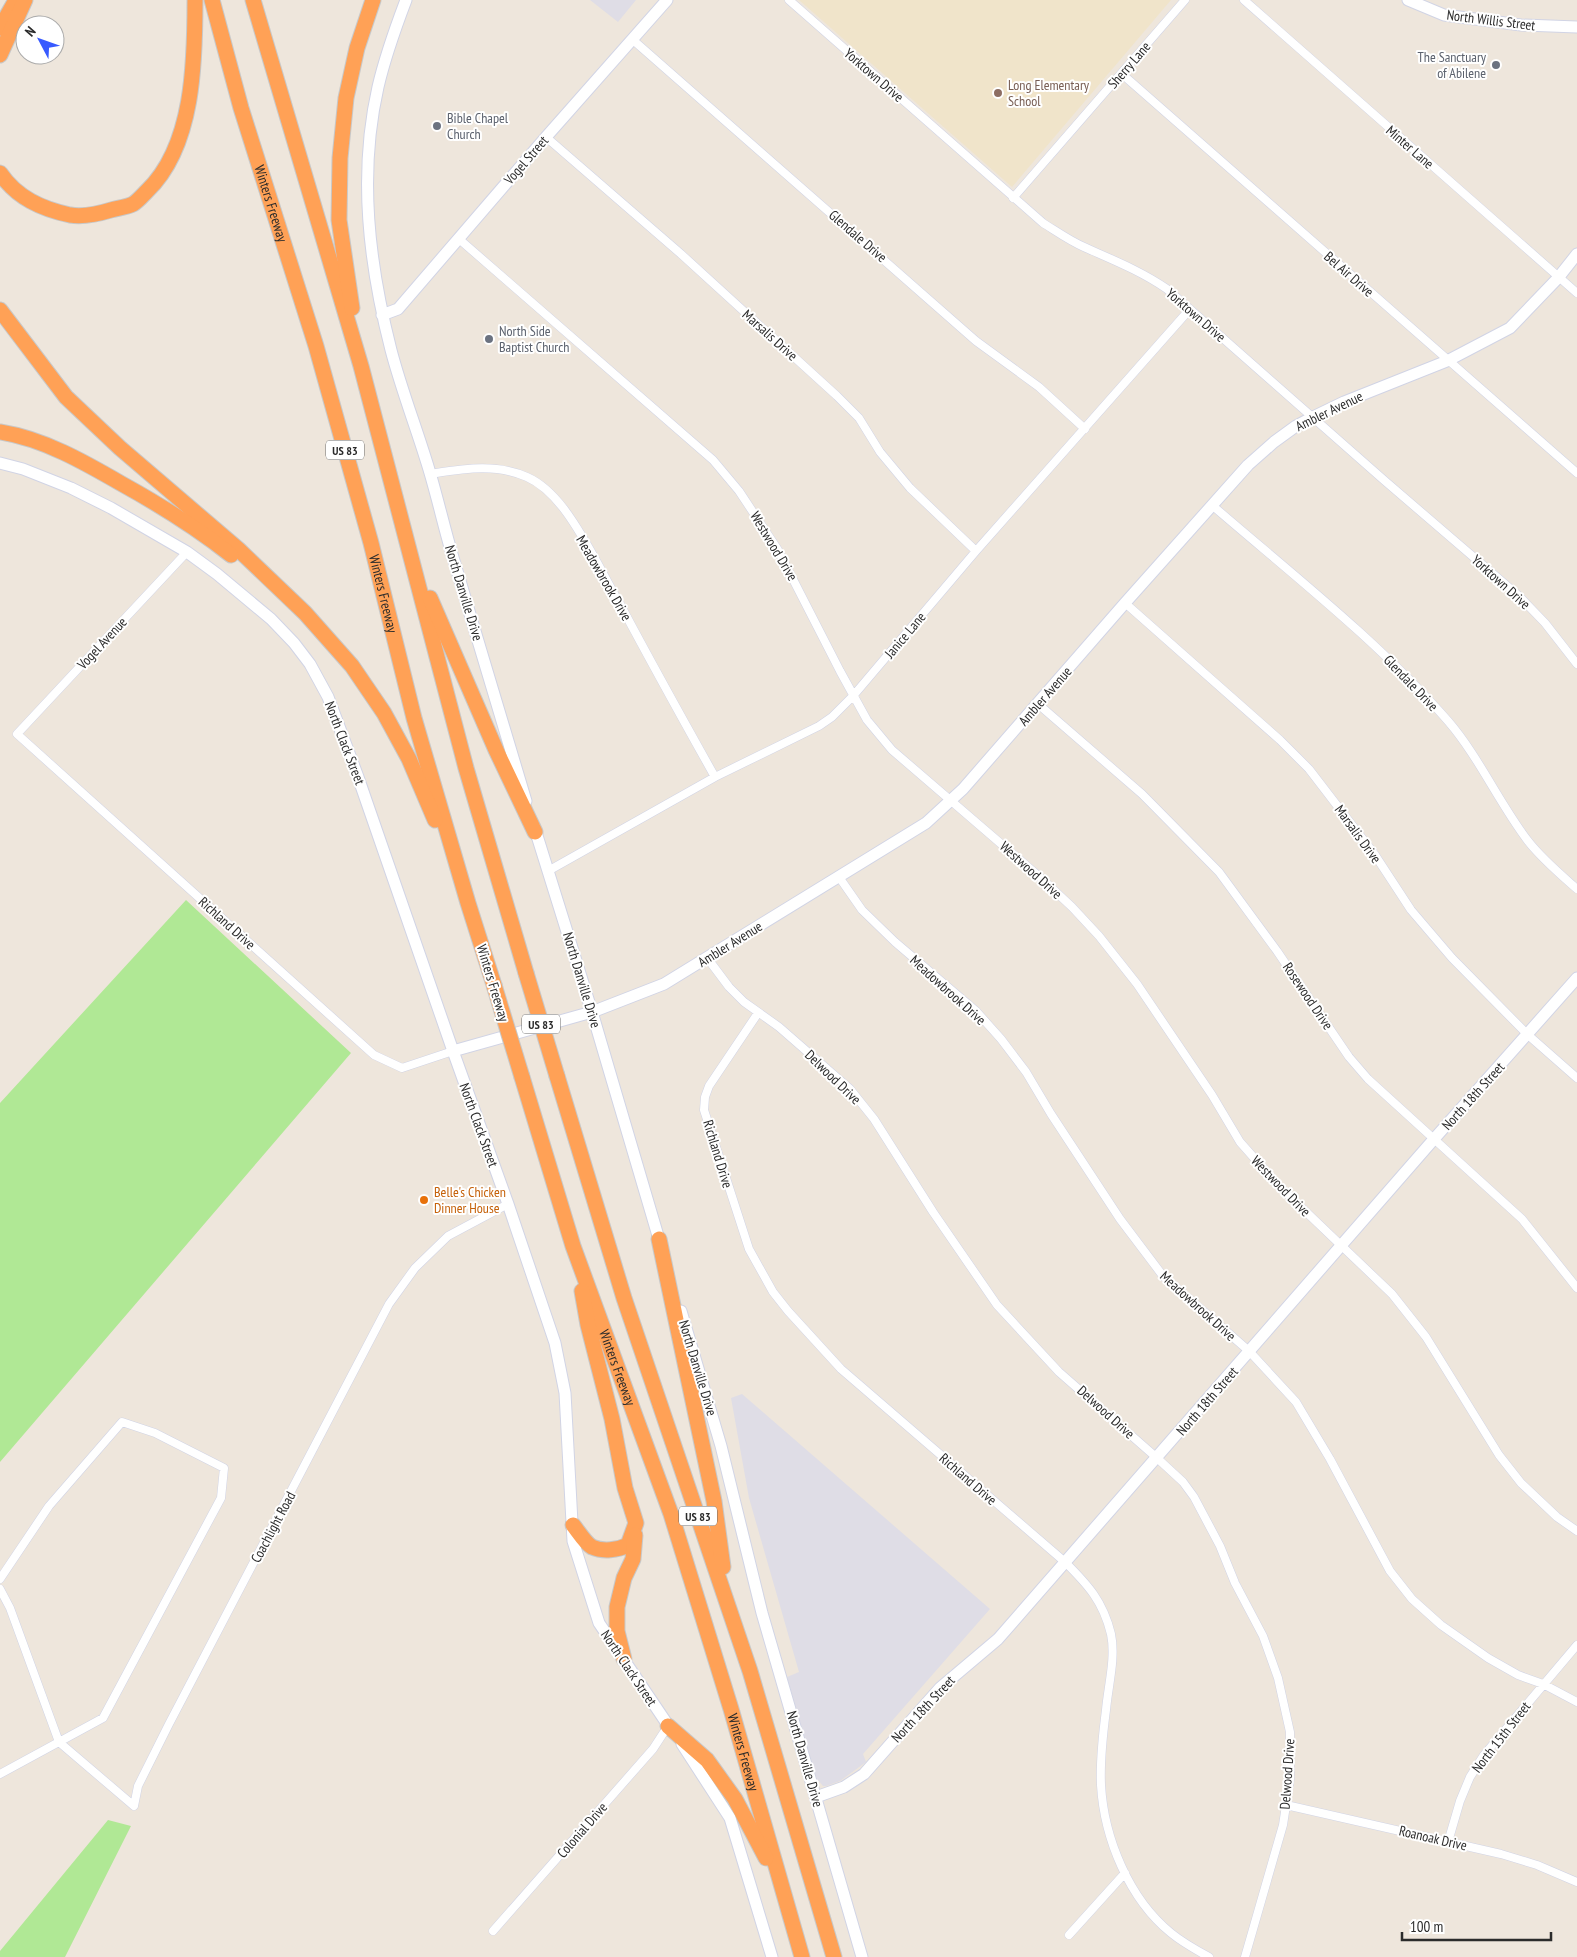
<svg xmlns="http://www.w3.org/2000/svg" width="1577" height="1957" viewBox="0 0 1577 1957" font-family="'PT Sans Narrow',sans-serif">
  <rect width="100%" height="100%" fill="#eee6dc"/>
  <!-- industrial -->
  <path fill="#dfdde6" d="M 590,0 L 636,0 L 618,22 Z
    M 742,1394 L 990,1609 L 863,1754 L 866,1762 L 840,1781 L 826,1786 L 823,1786 L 817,1779 L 787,1677 L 799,1672 L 749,1498 L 731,1398 Z"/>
  <!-- education -->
  <path fill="#f0e4ca" d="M 799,0 L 1171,0 L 1012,187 Z"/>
  <!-- green -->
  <path fill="#b0e895" d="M 186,900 L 351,1053 L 0,1462 L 0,1103 Z
    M 108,1820 L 131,1826 L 65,1957 L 0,1957 L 0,1951 Z"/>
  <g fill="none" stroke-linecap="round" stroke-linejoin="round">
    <!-- street casing -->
    <g stroke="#d1d4e5" stroke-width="9">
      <path id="street" d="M 789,0 L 1043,223 C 1056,231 1070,241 1084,247 C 1113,260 1141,271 1167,289 L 1385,481 L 1520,597 L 1545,623 L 1577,664
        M 1244,0 L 1577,293
        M 633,40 L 976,341 L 1039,387 L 1085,429
        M 1122,74 L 1577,473
        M 546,137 L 681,254 L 837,396 L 859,418 L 880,452 L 910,488 L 976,551
        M 1013,198 L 1185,0
        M 459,239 L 713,460 L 739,491 L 778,550 L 840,671 L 867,720 L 892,750 L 1042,879 L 1072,907 L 1099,936 L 1137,984 L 1212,1095 L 1240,1142 L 1279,1186 L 1392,1294 L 1426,1337 L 1499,1455 L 1521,1483 L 1557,1517 L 1577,1531
        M 430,474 C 463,469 496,463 527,477 C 543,484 554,496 564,509 C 586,538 602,573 620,604 C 651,662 683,720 715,777
        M 1213,506 C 1293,575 1378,641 1448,721 C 1479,757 1499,803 1528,841 C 1542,859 1560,874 1577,889
        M 187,552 L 17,734 L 374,1055 L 402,1068 L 453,1051
        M 1125,603 L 1280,740 L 1309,769 L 1375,855 L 1411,910 L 1452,958 L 1528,1035 L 1577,1078
        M 1038,704 L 1142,794 L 1219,872 L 1277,951 L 1349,1057 L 1368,1079 L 1522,1219 L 1577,1288
        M 548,871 L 715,777 L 819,726 L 832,717 L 853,696 L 976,551 L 1190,309
        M 839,877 L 862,910 L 895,942 L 976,1011 L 1001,1039 L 1026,1072 L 1051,1114 L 1120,1219 L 1163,1276 L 1249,1351 L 1296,1402 L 1330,1459 L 1390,1571 L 1412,1599 L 1441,1625 L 1488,1658 L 1518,1675 L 1543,1684 L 1577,1702
        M 708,959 L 729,987 L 744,1002 L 779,1027 L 850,1089 L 874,1119 L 933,1212 L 997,1305 L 1059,1372 L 1157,1458 L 1183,1482 L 1194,1497 L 1220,1546 L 1235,1583 L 1263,1636 L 1278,1678 L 1290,1732 L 1290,1779 L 1283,1825 L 1245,1957
        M 758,1013 L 709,1086 L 705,1097 L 704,1110 L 749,1249 L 773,1292 L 788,1311 L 841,1369 L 1065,1562 C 1088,1585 1103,1601 1111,1634 C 1116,1658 1108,1686 1106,1710 C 1103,1733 1100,1763 1101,1785 C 1104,1838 1129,1899 1171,1933 C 1182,1942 1196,1950 1209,1957
        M 0,1579 L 49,1506 L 122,1422 L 155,1433 L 224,1468 L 221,1498 L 103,1718 L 0,1774
        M 0,1589 L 10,1608 L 59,1742 L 134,1806 L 138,1786 L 169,1724 L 389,1304 L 415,1268 L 448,1236 L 508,1204
        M 1286,1805 L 1501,1854 L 1537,1865 L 1577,1882
        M 1448,1842 L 1460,1801 L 1470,1777 L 1484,1755 L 1577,1645
        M 493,1931 L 653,1749 L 668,1726
        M 1069,1935 L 1125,1873"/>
    </g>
    <!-- secondary casing -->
    <g stroke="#d1d4e5" stroke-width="13">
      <path id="secondary" d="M 406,0 C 395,29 385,57 378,87 C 358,175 369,264 391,350 C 402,392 418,432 430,473 C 438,500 444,527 452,554 C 476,636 501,718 526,801
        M 1408,0 L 1444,15 L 1521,25 L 1577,27
        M 382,315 L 398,309 L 546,137 L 667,0
        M 0,463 L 23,469 L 71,488 L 111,508 L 187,552 L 217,574 L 271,619 L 294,643 L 310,664 L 328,697 L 358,777 L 453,1051 L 508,1204 L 555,1343 L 565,1393 L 573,1541 L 599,1623 L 672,1731
        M 534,826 L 592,1012 L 661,1246
        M 453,1051 L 592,1012 L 664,984 L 926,823 L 963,789 L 1125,603 L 1248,465 L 1274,442 L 1296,426 L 1313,417 L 1344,402 L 1447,361 L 1510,328 L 1558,278 L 1577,254
        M 681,1311 L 721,1446 L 762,1613 L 862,1957
        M 682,1744 L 730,1818 L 772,1957
        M 816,1797 L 844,1787 L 864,1774 L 940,1688 L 998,1639 L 1434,1139 L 1577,978"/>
    </g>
    <!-- highway casing -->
    <g stroke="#c8c8c8" stroke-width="17">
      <g id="highway">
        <path id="s1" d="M 212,0 L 241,108 L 316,346 L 371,543 L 414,718 L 468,903 L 494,985"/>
        <path d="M 253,0 L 361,366 L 466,768 L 526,973"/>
        <path d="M 0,28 L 16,0"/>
        <path d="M 0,55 L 25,0"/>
        <path d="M 0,173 C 17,198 42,209 70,215 C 83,217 98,214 111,210 C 118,208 127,207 133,204 C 138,201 143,195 147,191 C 194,146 195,61 195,0"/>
        <path d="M 352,308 L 339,220 L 340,158 L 346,98 L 357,48 L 373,0"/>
        <path d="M 0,310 L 66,397 L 120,448 L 238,549 L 305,613 L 352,666 L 384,713 L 409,759 L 435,820"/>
        <path d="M 0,432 C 44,439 84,462 122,484 C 160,505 197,528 231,555"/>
        <path d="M 430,598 L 496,750 L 535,832"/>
        <path d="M 557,1076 L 624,1298 L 750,1671 L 834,1957"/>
        <path id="s2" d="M 522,1077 L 573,1246 L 671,1514 L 731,1709 L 802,1957"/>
        <path d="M 659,1239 L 714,1501 L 723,1567"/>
        <path d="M 573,1525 C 578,1531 585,1543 592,1547 C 603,1552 618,1550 628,1545 L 636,1523 L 625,1488 L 612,1419 L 588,1325 L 582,1291"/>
        <path d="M 624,1659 L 617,1631 L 617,1607 L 624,1578 L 633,1559 L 635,1535"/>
        <path d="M 668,1726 L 707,1760 L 735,1799 L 766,1858"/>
      </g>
    </g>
    <!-- street -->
    <use href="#street" stroke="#fff" stroke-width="8"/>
    <!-- secondary -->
    <use href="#secondary" stroke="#fff" stroke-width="11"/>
    <!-- highway -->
    <use href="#highway" stroke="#ffa156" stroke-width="15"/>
    <!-- highway-bridge casing -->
    <g stroke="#c8c8c8" stroke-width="17" stroke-linecap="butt">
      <path id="highway-bridge" d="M 526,973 L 557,1076
        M 494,985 L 522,1077"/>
    </g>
    <!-- highway-bridge -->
    <use href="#highway-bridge" stroke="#ffa156" stroke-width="15"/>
  </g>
  <!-- markers -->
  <g fill="#6b7280" stroke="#fff" stroke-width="2">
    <circle cx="1496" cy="65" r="5"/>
    <circle cx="437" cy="126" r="5"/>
    <circle cx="489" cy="339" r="5"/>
  </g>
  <circle fill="#8d6e63" stroke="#fff" stroke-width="2" cx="998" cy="93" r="5"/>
  <circle fill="#e8710a" stroke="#fff" stroke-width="2" cx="424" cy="1200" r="5"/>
  <g text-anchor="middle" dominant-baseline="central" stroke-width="4" stroke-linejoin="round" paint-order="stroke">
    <!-- shield labels -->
    <g fill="#fff" stroke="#6b6b6b" stroke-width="1">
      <rect x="326" y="440.5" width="38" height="19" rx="4"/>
      <rect x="522" y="1014.5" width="38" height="19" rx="4"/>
      <rect x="679" y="1506.5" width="38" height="19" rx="4"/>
    </g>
    <g font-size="12" font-weight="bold" fill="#2b2b2b">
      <text x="345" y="450">US 83</text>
      <text x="541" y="1024">US 83</text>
      <text x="698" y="1516">US 83</text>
    </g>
    <!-- street labels -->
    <g font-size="14" fill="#2b2b2b" stroke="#fff">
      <text transform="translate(1491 20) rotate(7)">North Willis Street</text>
      <text transform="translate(1129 65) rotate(-49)">Sherry Lane</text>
      <text transform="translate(874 75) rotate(41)">Yorktown Drive</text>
      <text transform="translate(1410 147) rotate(41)">Minter Lane</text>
      <text transform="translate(526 160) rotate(-49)">Vogel Street</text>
      <text stroke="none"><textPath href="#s1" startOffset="212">Winters Freeway</textPath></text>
      <text transform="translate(858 236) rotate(41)">Glendale Drive</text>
      <text transform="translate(1349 274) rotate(41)">Bel Air Drive</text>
      <text transform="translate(1196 315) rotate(41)">Yorktown Drive</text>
      <text transform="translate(770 335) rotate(42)">Marsalis Drive</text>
      <text transform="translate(1329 411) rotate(-26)">Ambler Avenue</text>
      <text transform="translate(774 546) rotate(59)">Westwood Drive</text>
      <text transform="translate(604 578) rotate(60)">Meadowbrook Drive</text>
      <text transform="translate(1501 582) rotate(42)">Yorktown Drive</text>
      <text stroke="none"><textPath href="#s1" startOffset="618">Winters Freeway</textPath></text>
      <text transform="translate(464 593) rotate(73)">North Danville Drive</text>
      <text transform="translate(905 635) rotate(-50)">Janice Lane</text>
      <text transform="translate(102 643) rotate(-47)">Vogel Avenue</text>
      <text transform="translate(1411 683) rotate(46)">Glendale Drive</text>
      <text transform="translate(1045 696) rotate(-49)">Ambler Avenue</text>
      <text transform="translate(345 743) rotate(69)">North Clack Street</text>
      <text transform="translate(1358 834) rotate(54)">Marsalis Drive</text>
      <text transform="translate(1031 870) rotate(42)">Westwood Drive</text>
      <text transform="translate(227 923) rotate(42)">Richland Drive</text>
      <text transform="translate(730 944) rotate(-32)">Ambler Avenue</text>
      <text transform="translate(582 980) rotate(73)">North Danville Drive</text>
      <text transform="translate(493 983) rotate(73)">Winters Freeway</text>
      <text transform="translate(948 990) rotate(42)">Meadowbrook Drive</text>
      <text transform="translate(1308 996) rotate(56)">Rosewood Drive</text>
      <text transform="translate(833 1077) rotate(44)">Delwood Drive</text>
      <text transform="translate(1473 1096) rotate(-48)">North 18th Street</text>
      <text transform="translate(479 1125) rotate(70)">North Clack Street</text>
      <text transform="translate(718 1154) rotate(73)">Richland Drive</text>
      <text transform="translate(1281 1186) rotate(46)">Westwood Drive</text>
      <text transform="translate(1198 1306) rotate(42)">Meadowbrook Drive</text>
      <text stroke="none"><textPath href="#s2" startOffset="306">Winters Freeway</textPath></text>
      <text transform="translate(698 1368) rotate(73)">North Danville Drive</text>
      <text transform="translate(1207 1401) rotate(-49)">North 18th Street</text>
      <text transform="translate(1106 1412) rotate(42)">Delwood Drive</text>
      <text transform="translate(968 1479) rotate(41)">Richland Drive</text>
      <text transform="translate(273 1527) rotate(-62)">Coachlight Road</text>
      <text transform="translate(629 1668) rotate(56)">North Clack Street</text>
      <text transform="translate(923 1709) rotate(-47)">North 18th Street</text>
      <text transform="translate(1501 1737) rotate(-52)">North 15th Street</text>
      <text stroke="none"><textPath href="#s2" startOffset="711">Winters Freeway</textPath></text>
      <text transform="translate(805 1759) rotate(74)">North Danville Drive</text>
      <text transform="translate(1287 1774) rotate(-86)">Delwood Drive</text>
      <text transform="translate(582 1830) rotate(-49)">Colonial Drive</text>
      <text transform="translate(1433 1838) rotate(13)">Roanoak Drive</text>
    </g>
    <!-- worship labels -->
    <g font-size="14" fill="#5b616d" stroke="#fff" text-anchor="start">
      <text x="1486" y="57" text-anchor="end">The Sanctuary<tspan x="1486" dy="16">of Abilene</tspan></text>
      <text x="447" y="118">Bible Chapel<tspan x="447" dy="16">Church</tspan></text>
      <text x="499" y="331">North Side<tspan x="499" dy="16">Baptist Church</tspan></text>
    </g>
    <!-- education labels -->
    <g font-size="14" fill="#785e54" stroke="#fff" text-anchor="start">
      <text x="1008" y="85">Long Elementary<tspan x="1008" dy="16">School</tspan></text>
    </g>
    <!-- food labels -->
    <g font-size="14" fill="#c56008" stroke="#fff" text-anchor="start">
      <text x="434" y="1192">Belle's Chicken<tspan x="434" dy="16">Dinner House</tspan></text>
    </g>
  </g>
  <!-- north arrow -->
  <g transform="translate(40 40) rotate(311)"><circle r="24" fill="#ffffff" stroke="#aaaaaa"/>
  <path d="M0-4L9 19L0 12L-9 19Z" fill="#385aff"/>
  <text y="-8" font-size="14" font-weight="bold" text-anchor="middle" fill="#2b2b2b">N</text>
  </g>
  <!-- scale -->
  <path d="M1402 1932v8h149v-8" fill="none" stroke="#2b2b2b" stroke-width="2.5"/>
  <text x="1410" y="1932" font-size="15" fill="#2b2b2b" stroke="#ffffff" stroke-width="4" paint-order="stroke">100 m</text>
</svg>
